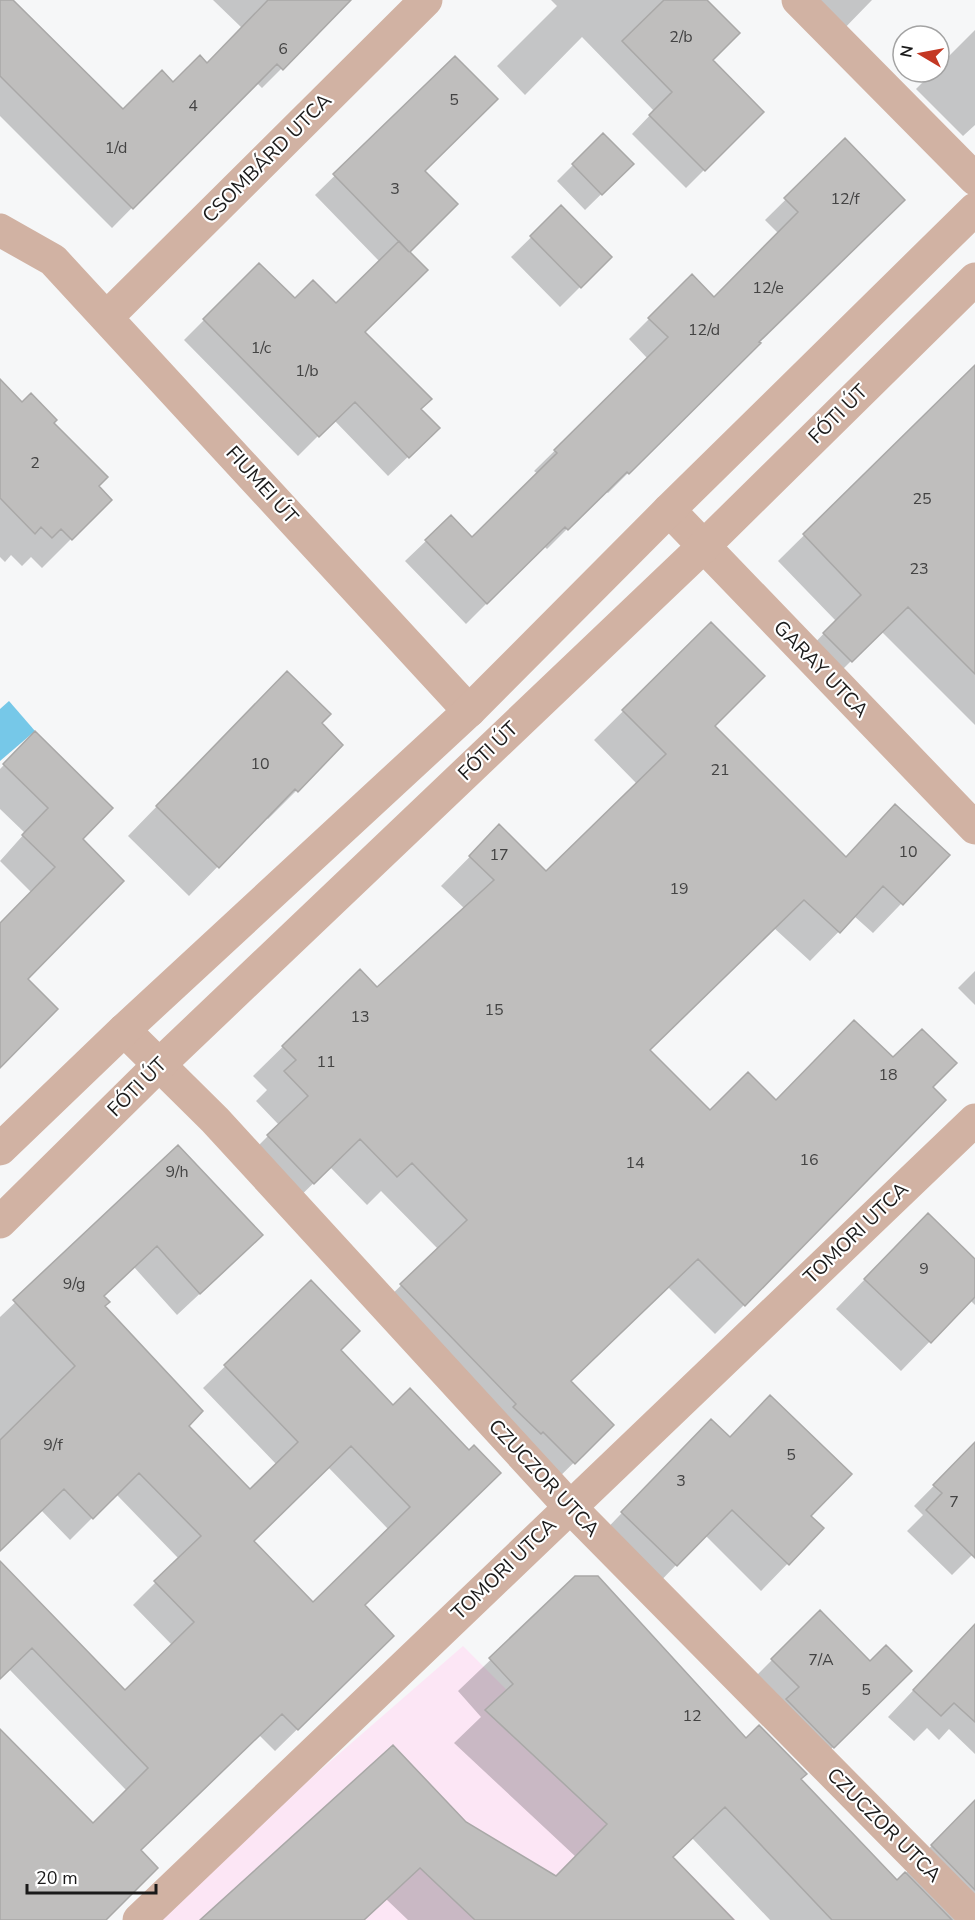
<svg xmlns="http://www.w3.org/2000/svg" width="975" height="1920" viewBox="0 0 975 1920" font-family="'Nunito Sans',sans-serif">
  <rect width="100%" height="100%" fill="#f6f7f8"/>
  <!-- industrial -->
  <path fill="#fce6f5" d="M 463,1646 L 736,1920 L 148,1920 Z"/>
  <!-- water -->
  <path fill="#76c8e8" d="M 9,701 L 35,731 L 0,761 L 0,709 Z"/>
  <!-- shadow -->
  <path fill="#0003" fill-rule="evenodd" d="M 5,0 L 11,0 L 123,111 L 207,65 L 242,28 L 213,0 L 350,0 L 262,88 L 256,82 L 112,228 L 0,116 L 0,5 Z
    M 551,0 L 706,0 L 711,60 L 762,112 L 686,188 L 632,134 L 654,111 L 582,37 L 525,95 L 497,66 L 557,6 Z
    M 801,0 L 872,0 L 837,36 Z
    M 975,30 L 975,125 L 963,136 L 916,89 L 933,72 L 939,72 L 939,66 Z
    M 455,58 L 423,171 L 408,252 L 363,332 L 419,409 L 438,428 L 388,476 L 334,420 L 298,456 L 184,340 L 259,265 L 295,300 L 336,305 L 380,262 L 315,195 Z
    M 603,135 L 632,164 L 585,210 L 557,181 Z
    M 845,141 L 758,343 L 608,493 L 605,491 L 547,549 L 544,546 L 466,624 L 405,561 L 451,517 L 472,539 L 538,474 L 534,471 L 648,359 L 629,339 L 692,276 L 714,299 L 779,234 L 765,220 Z
    M 561,208 L 610,257 L 560,307 L 511,257 Z
    M 959,382 L 975,399 L 975,725 L 881,631 L 826,686 L 799,659 L 836,621 L 778,561 Z
    M 0,399 L 22,404 L 52,423 L 97,486 L 110,500 L 42,568 L 31,557 L 22,566 L 11,555 L 5,562 L 0,557 Z
    M 711,624 L 713,726 L 845,858 L 948,855 L 873,933 L 854,916 L 810,961 L 774,928 L 649,1050 L 710,1112 L 776,1102 L 893,1060 L 931,1087 L 744,1305 L 715,1334 L 668,1287 L 570,1382 L 612,1425 L 544,1492 L 372,1314 L 438,1249 L 381,1191 L 367,1205 L 330,1167 L 284,1212 L 239,1165 L 279,1125 L 256,1101 L 267,1090 L 253,1076 L 360,971 L 377,990 L 465,909 L 441,886 L 499,827 L 546,873 L 637,784 L 594,740 Z
    M 258,702 L 320,723 L 297,790 L 268,819 L 266,817 L 189,896 L 128,836 Z
    M 35,733 L 81,839 L 26,979 L 0,1066 L 0,925 L 32,893 L 0,861 L 25,833 L 0,809 L 0,769 Z
    M 975,971 L 975,1005 L 958,988 Z
    M 178,1147 L 239,1257 L 177,1315 L 134,1267 L 103,1297 L 104,1306 L 187,1426 L 250,1491 L 277,1465 L 203,1388 L 311,1282 L 339,1350 L 393,1407 L 469,1452 L 363,1606 L 370,1658 L 275,1751 L 259,1735 L 139,1851 L 104,1920 L 0,1920 L 0,1750 L 93,1825 L 127,1791 L 9,1669 L 0,1677 L 0,1563 L 125,1692 L 172,1645 L 133,1605 L 179,1559 L 116,1494 L 70,1540 L 41,1510 L 0,1550 L 0,1317 ZM 328,1467 L 389,1530 L 313,1604 L 252,1541 Z
    M 899,1244 L 975,1261 L 975,1305 L 970,1300 L 901,1371 L 836,1309 Z
    M 975,1444 L 975,1552 L 952,1575 L 907,1531 L 923,1515 L 914,1506 Z
    M 685,1447 L 809,1516 L 822,1528 L 761,1591 L 705,1535 L 650,1592 L 596,1540 Z
    M 576,1578 L 746,1740 L 799,1779 L 897,1882 L 941,1836 L 975,1817 L 975,1920 L 952,1920 L 924,1891 L 915,1900 L 933,1920 L 770,1920 L 692,1838 L 671,1857 L 732,1920 L 408,1920 L 386,1899 L 364,1920 L 202,1920 L 465,1823 L 555,1878 L 576,1857 L 454,1743 L 481,1717 L 458,1691 Z
    M 820,1612 L 870,1663 L 910,1671 L 813,1767 L 752,1680 Z
    M 975,1625 L 975,1754 L 949,1729 L 939,1740 L 927,1728 L 914,1741 L 888,1717 Z"/>
  <!-- building -->
  <path fill="#bfbebd" stroke="#a9a8a7" stroke-width="1.5" fill-rule="evenodd" d="M 0,0 L 13,0 L 123,109 L 162,70 L 173,82 L 200,55 L 207,63 L 268,0 L 351,0 L 283,70 L 277,64 L 133,209 L 0,76 Z
    M 664,0 L 707,0 L 740,33 L 713,60 L 764,112 L 705,171 L 649,115 L 672,92 L 622,41 Z
    M 455,56 L 498,99 L 425,171 L 458,204 L 410,252 L 428,270 L 365,332 L 432,399 L 421,409 L 440,428 L 409,458 L 355,402 L 319,437 L 203,319 L 259,263 L 295,298 L 313,280 L 336,303 L 399,241 L 409,252 L 333,174 Z
    M 603,133 L 634,164 L 602,195 L 572,164 Z
    M 845,138 L 905,200 L 759,342 L 761,343 L 629,474 L 627,472 L 568,530 L 565,527 L 487,604 L 425,540 L 451,515 L 472,537 L 557,453 L 554,450 L 668,337 L 648,318 L 692,274 L 714,297 L 798,212 L 784,198 Z
    M 561,205 L 612,257 L 581,288 L 530,236 Z
    M 975,365 L 975,674 L 908,607 L 852,662 L 823,633 L 861,595 L 803,534 Z
    M 0,379 L 22,402 L 31,393 L 57,420 L 54,423 L 108,477 L 99,486 L 112,500 L 72,540 L 61,529 L 52,538 L 41,527 L 35,534 L 0,498 Z
    M 711,622 L 765,676 L 715,726 L 846,857 L 895,804 L 950,855 L 903,905 L 883,886 L 840,933 L 804,900 L 650,1050 L 710,1110 L 748,1072 L 776,1100 L 854,1020 L 893,1057 L 922,1029 L 957,1063 L 933,1087 L 946,1100 L 745,1306 L 698,1259 L 571,1381 L 614,1425 L 575,1464 L 543,1432 L 541,1434 L 513,1407 L 516,1404 L 400,1284 L 467,1220 L 412,1163 L 397,1177 L 360,1139 L 314,1184 L 267,1135 L 308,1096 L 284,1071 L 296,1060 L 282,1046 L 360,969 L 377,987 L 494,880 L 469,856 L 499,824 L 546,871 L 666,754 L 622,710 Z
    M 287,671 L 331,714 L 322,723 L 343,745 L 298,792 L 295,789 L 219,868 L 156,806 Z
    M 35,731 L 113,808 L 83,839 L 124,881 L 28,979 L 58,1009 L 0,1068 L 0,923 L 55,867 L 22,835 L 48,808 L 3,764 Z
    M 178,1145 L 263,1235 L 200,1294 L 157,1246 L 104,1296 L 110,1302 L 105,1306 L 203,1411 L 189,1426 L 250,1489 L 298,1442 L 224,1365 L 311,1280 L 360,1331 L 341,1350 L 393,1405 L 410,1388 L 469,1450 L 474,1445 L 501,1473 L 365,1605 L 394,1636 L 298,1730 L 282,1714 L 141,1850 L 158,1868 L 106,1920 L 0,1920 L 0,1729 L 93,1823 L 148,1768 L 32,1648 L 0,1679 L 0,1561 L 125,1690 L 194,1622 L 154,1581 L 201,1536 L 139,1473 L 93,1519 L 64,1489 L 0,1551 L 0,1440 L 75,1366 L 13,1300 ZM 351,1446 L 410,1507 L 313,1602 L 254,1541 Z
    M 928,1213 L 975,1259 L 975,1297 L 931,1343 L 864,1279 Z
    M 770,1395 L 852,1474 L 811,1516 L 824,1528 L 789,1565 L 732,1510 L 677,1566 L 621,1512 L 711,1419 L 730,1437 Z
    M 975,1442 L 975,1558 L 926,1510 L 942,1493 L 933,1485 Z
    M 575,1576 L 598,1576 L 746,1738 L 759,1725 L 807,1774 L 801,1779 L 897,1880 L 905,1872 L 952,1920 L 832,1920 L 725,1807 L 673,1857 L 734,1920 L 475,1920 L 420,1868 L 364,1920 L 200,1920 L 393,1745 L 466,1822 L 556,1876 L 607,1824 L 485,1710 L 513,1684 L 489,1658 Z
    M 820,1610 L 870,1661 L 886,1645 L 912,1671 L 834,1748 L 786,1699 L 799,1687 L 771,1659 Z
    M 975,1624 L 975,1722 L 954,1703 L 941,1716 L 913,1690 Z
    M 975,1800 L 975,1890 L 931,1845 Z"/>
  <g fill="none" stroke-linecap="round" stroke-linejoin="round">
    <!-- minor -->
    <path stroke="#d1b2a3" stroke-width="33" d="M 798,0 L 975,179
      M 0,230 L 53,260 L 469,711
      M 107,317 L 426,0
      M 669,510 L 975,828
      M 124,1030 L 215,1120 L 569,1506 L 975,1917
      M 139,1920 L 975,1120"/>
    <!-- tertiary -->
    <path stroke="#d1b2a3" stroke-width="33" d="M 0,1149 L 124,1030 L 469,711 L 669,510 L 975,209
      M 0,1222 L 160,1064 L 704,546 L 975,279"/>
  </g>
  <g text-anchor="middle" dominant-baseline="central" stroke-width="4.5" stroke-linejoin="round" paint-order="stroke">
    <!-- number labels -->
    <g font-size="16" fill="#434343">
      <text x="681" y="37">2/b</text>
      <text x="283" y="49">6</text>
      <text x="454" y="100">5</text>
      <text x="193" y="106">4</text>
      <text x="116" y="148">1/d</text>
      <text x="395" y="189">3</text>
      <text x="845" y="199">12/f</text>
      <text x="768" y="288">12/e</text>
      <text x="704" y="330">12/d</text>
      <text x="261" y="348">1/c</text>
      <text x="307" y="371">1/b</text>
      <text x="35" y="463">2</text>
      <text x="922" y="499">25</text>
      <text x="919" y="569">23</text>
      <text x="260" y="764">10</text>
      <text x="720" y="770">21</text>
      <text x="908" y="852">10</text>
      <text x="499" y="855">17</text>
      <text x="679" y="889">19</text>
      <text x="494" y="1010">15</text>
      <text x="360" y="1017">13</text>
      <text x="326" y="1062">11</text>
      <text x="888" y="1075">18</text>
      <text x="809" y="1160">16</text>
      <text x="635" y="1163">14</text>
      <text x="177" y="1172">9/h</text>
      <text x="924" y="1269">9</text>
      <text x="74" y="1284">9/g</text>
      <text x="53" y="1445">9/f</text>
      <text x="791" y="1455">5</text>
      <text x="681" y="1481">3</text>
      <text x="954" y="1502">7</text>
      <text x="821" y="1660">7/A</text>
      <text x="866" y="1690">5</text>
      <text x="692" y="1716">12</text>
    </g>
    <!-- street labels -->
    <g font-size="20" fill="#1a1a1a" stroke="#fff">
      <text transform="translate(267 158) rotate(-45)">CSOMBÁRD UTCA</text>
      <text transform="translate(838 414) rotate(-45)">FÓTI ÚT</text>
      <text transform="translate(262 485) rotate(48)">FIUMEI ÚT</text>
      <text transform="translate(821 669) rotate(46)">GARAY UTCA</text>
      <text transform="translate(488 751) rotate(-44)">FÓTI ÚT</text>
      <text transform="translate(137 1087) rotate(-45)">FÓTI ÚT</text>
      <text transform="translate(856 1233) rotate(-44)">TOMORI UTCA</text>
      <text transform="translate(544 1478) rotate(47)">CZUCZOR UTCA</text>
      <text transform="translate(504 1569) rotate(-44)">TOMORI UTCA</text>
      <text transform="translate(884 1825) rotate(45)">CZUCZOR UTCA</text>
    </g>
  </g>
  <!-- north arrow -->
  <g transform="translate(921 54) rotate(280)"><circle r="28" fill="#ffffff" stroke="#a3a3a3" stroke-width="1.5"/>
  <path d="M0-4.5L10 22L0 15L-10 22Z" fill="#c43823"/>
  <text y="-9" font-size="16" font-weight="bold" text-anchor="middle" fill="#1a1a1a">N</text>
  </g>
  <!-- scale -->
  <path d="M27 1884v9h129v-9" fill="none" stroke="#1a1a1a" stroke-width="3"/>
  <text x="36" y="1884" font-size="18" fill="#1a1a1a" stroke="#ffffff" stroke-width="4.5" paint-order="stroke">20 m</text>
</svg>
